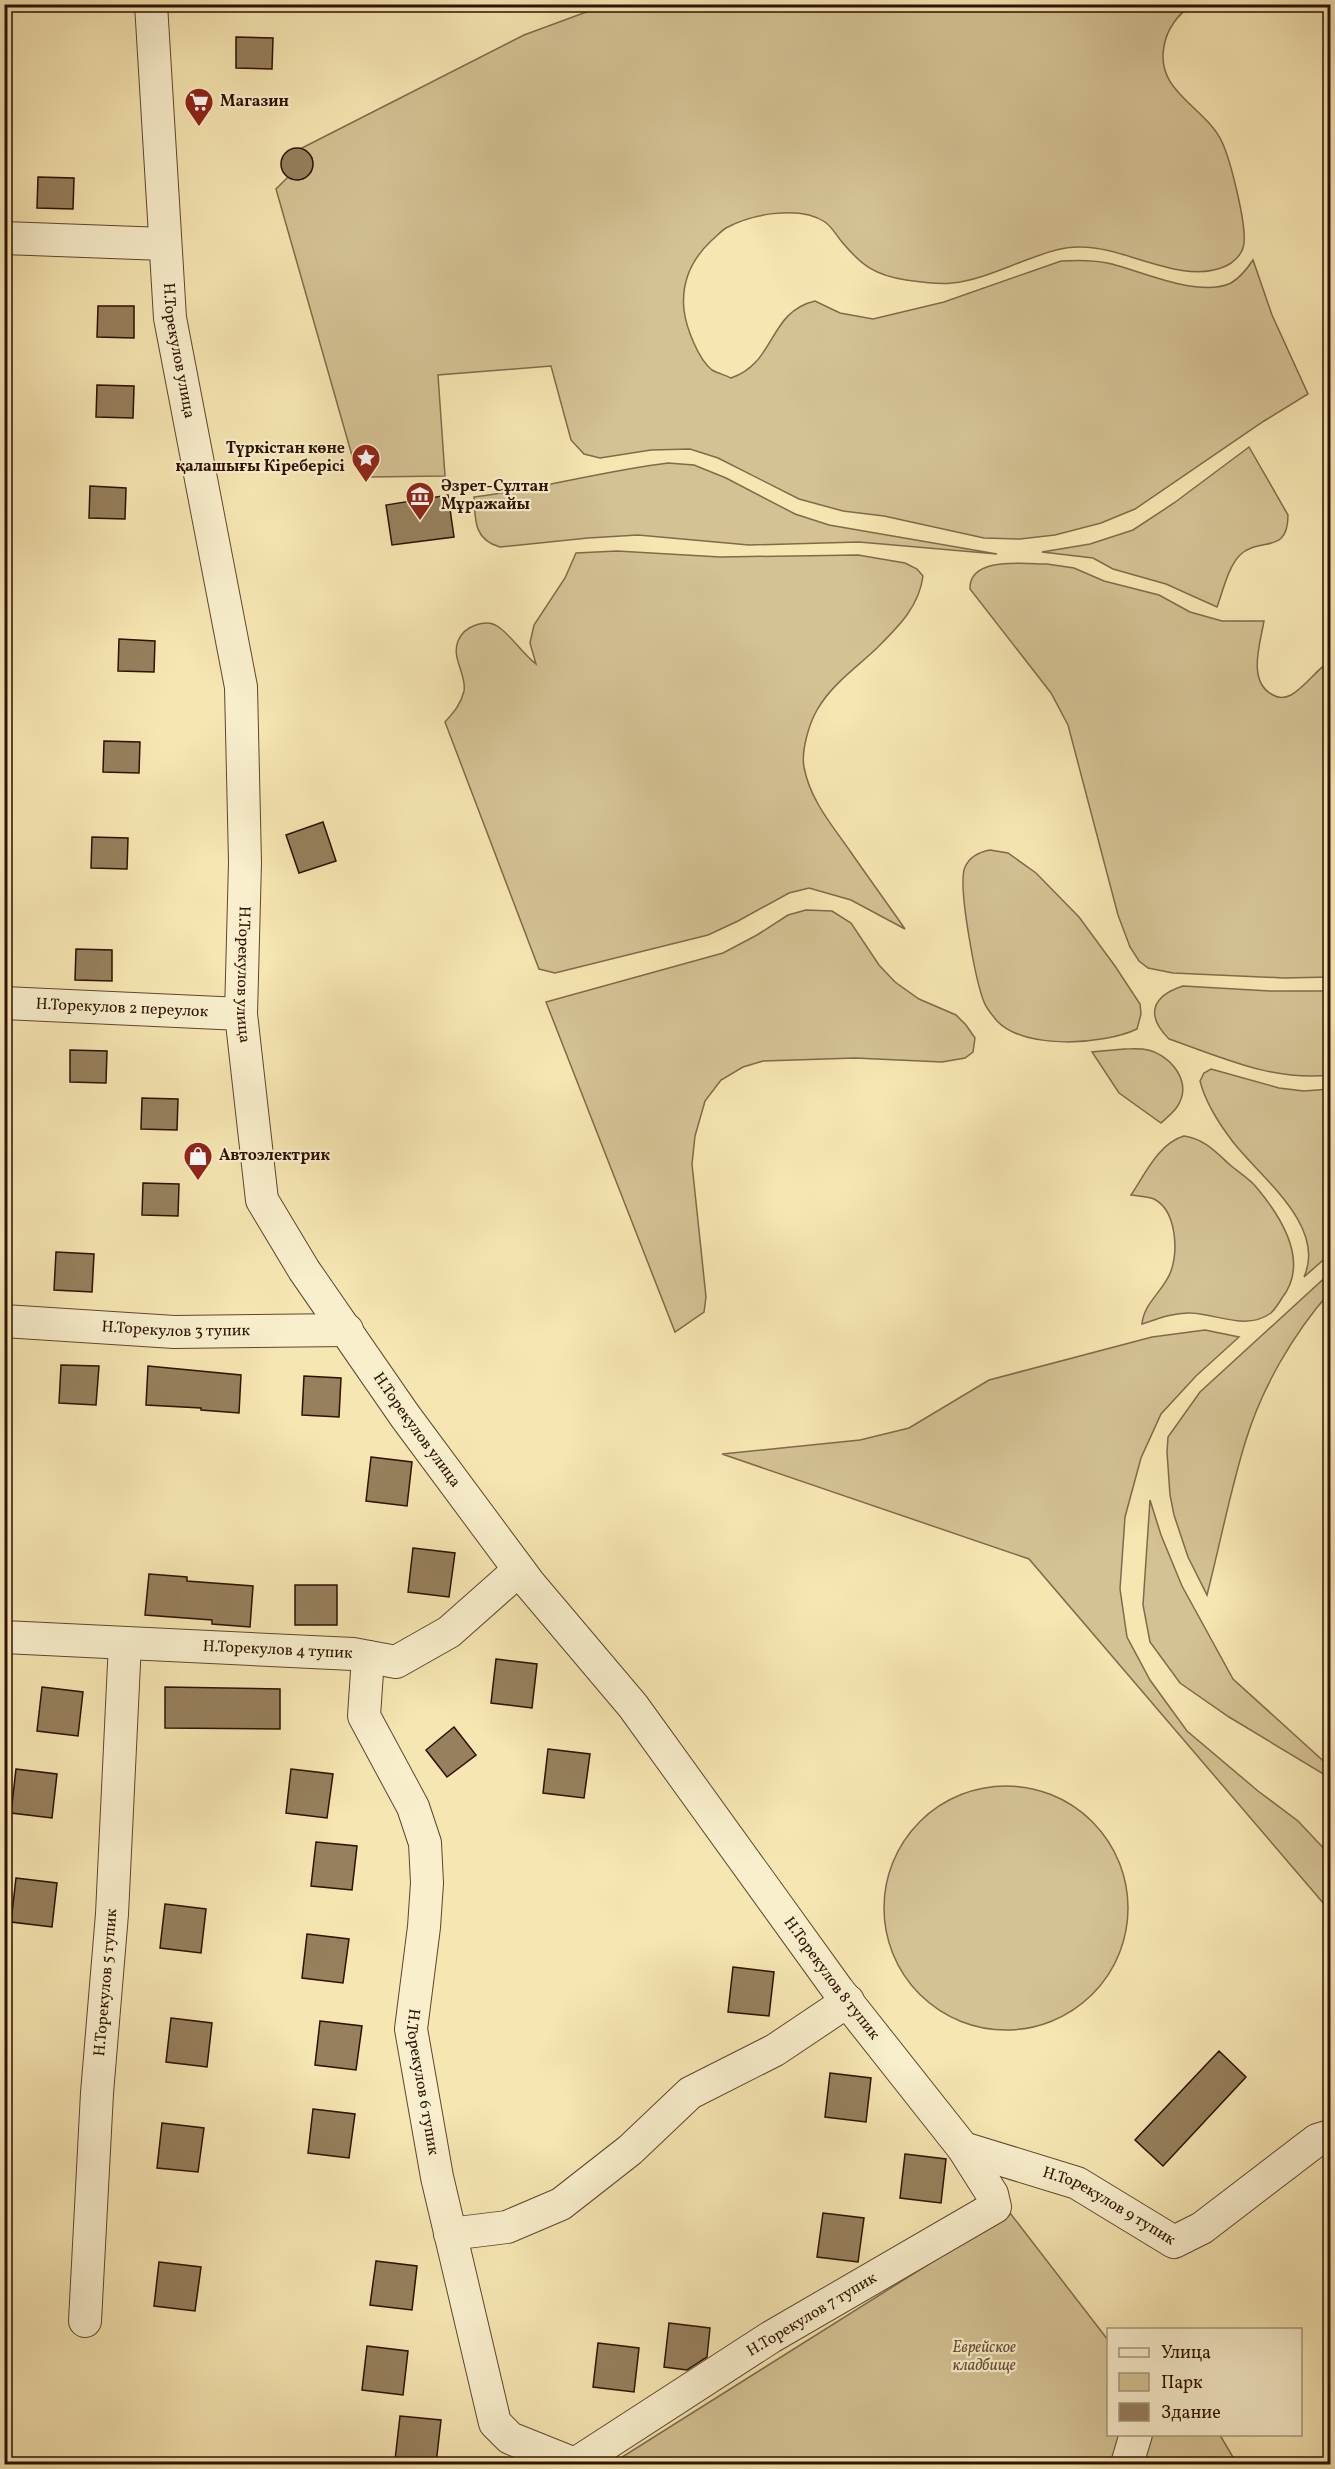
<svg xmlns="http://www.w3.org/2000/svg" width="1335" height="2469" viewBox="0 0 1335 2469" font-family="Vollkorn,serif">
  <rect width="100%" height="100%" fill="#f6e6b2"/>
  <filter id="stains"><feTurbulence type="fractalNoise" baseFrequency=".00333" numOctaves="4"/><feColorMatrix values="0 0 0 0 .2 0 0 0 0 .09 0 0 0 0 .02 0 0 0 .5 -.17"/></filter>
  <radialGradient id="worn" r=".72"><stop offset=".6" stop-color="#630" stop-opacity="0"/><stop offset="1" stop-color="#630" stop-opacity=".3"/></radialGradient>
  <!-- green -->
  <path fill="#d4c294" stroke="#806a4a" stroke-width="1.5" d="M 608,4 L 1192,5 C 1178,14 1167,29 1164,46 C 1155,92 1205,106 1222,142 C 1230,159 1249,231 1243,248 C 1241,255 1233,263 1226,266 C 1182,286 1127,247 1081,247 C 1060,246 1041,255 1021,262 C 1000,270 975,281 952,283 C 938,285 920,282 906,280 C 875,275 862,266 842,242 C 837,236 832,227 825,222 C 800,205 751,214 726,228 C 721,231 716,237 711,241 C 691,260 681,282 684,310 C 686,327 698,359 712,370 C 717,373 725,375 731,378 C 776,363 768,312 815,301 L 840,313 L 873,319 L 944,302 L 1061,261 C 1078,260 1096,260 1112,264 C 1143,272 1200,298 1231,283 C 1241,277 1247,269 1253,260 L 1272,315 L 1308,394 L 1264,421 L 1135,509 L 1101,523 L 1055,535 L 1020,539 L 984,538 L 884,516 L 843,511 L 799,499 L 718,458 L 690,449 L 651,450 L 600,458 L 584,454 L 571,440 L 551,366 L 438,375 L 445,476 L 369,477 L 366,459 L 361,456 L 353,459 L 276,189 L 288,177 L 299,180 L 311,172 L 312,158 L 305,150 L 300,149 L 524,35 Z
    M 1249,447 L 1288,515 C 1288,556 1259,536 1240,555 C 1228,567 1223,591 1217,607 L 1166,584 L 1113,569 L 1093,558 L 1042,552 L 1090,544 L 1133,530 L 1174,503 Z
    M 668,463 L 694,465 L 726,478 L 795,514 L 829,525 L 997,554 L 859,542 L 749,545 L 638,535 L 588,538 L 500,547 C 474,540 475,520 474,497 C 539,489 603,471 668,463 Z
    M 617,551 L 720,557 L 858,555 L 905,563 L 917,569 L 923,576 C 919,607 898,627 877,648 C 856,668 832,684 817,710 C 809,724 801,751 804,767 C 810,800 832,825 850,851 C 868,877 887,903 905,929 L 851,900 L 809,888 L 789,893 L 738,921 L 708,935 L 555,973 L 539,969 L 445,722 C 454,712 461,704 464,691 C 467,675 451,658 458,641 C 464,626 487,617 500,628 C 513,638 523,654 536,664 L 530,643 L 534,625 L 565,578 L 576,553 Z
    M 1047,564 L 1074,568 L 1104,581 L 1159,595 L 1190,612 L 1222,621 L 1264,621 C 1260,644 1247,682 1273,695 C 1278,698 1285,698 1291,695 C 1306,686 1316,670 1330,661 L 1330,977 L 1284,978 L 1173,973 L 1148,968 L 1139,961 L 1130,947 L 1118,915 L 1068,725 L 1051,693 L 970,589 C 969,556 1025,564 1047,564 Z
    M 990,850 L 1008,853 L 1036,873 L 1079,917 L 1115,966 L 1140,1004 L 1141,1014 L 1137,1029 C 1103,1045 1025,1050 997,1021 C 993,1016 986,1008 984,1002 C 976,982 957,885 965,867 C 970,856 979,852 990,850 Z
    M 806,910 L 832,911 L 851,923 L 879,965 L 895,982 L 919,999 L 956,1015 L 966,1025 L 975,1038 L 973,1052 L 965,1058 L 942,1062 L 855,1058 L 763,1061 L 743,1067 L 721,1080 L 705,1101 L 695,1136 L 692,1164 L 706,1297 L 704,1312 L 675,1332 L 546,1002 L 723,953 L 757,935 L 788,915 Z
    M 1183,986 L 1270,991 L 1330,991 L 1330,1075 C 1271,1081 1224,1058 1169,1039 C 1145,1015 1152,996 1183,986 Z
    M 1124,1049 C 1132,1049 1140,1048 1148,1050 C 1172,1056 1193,1083 1177,1107 C 1173,1113 1166,1118 1161,1123 L 1119,1093 L 1092,1052 Z
    M 1211,1069 L 1279,1088 L 1304,1091 L 1330,1089 L 1330,1254 L 1304,1277 C 1327,1226 1260,1177 1233,1142 C 1220,1125 1205,1101 1200,1081 L 1204,1073 Z
    M 1184,1136 C 1204,1139 1215,1151 1229,1164 C 1238,1172 1250,1179 1257,1188 C 1282,1218 1310,1262 1282,1298 C 1279,1303 1275,1309 1271,1313 C 1246,1331 1218,1314 1191,1313 C 1175,1312 1157,1319 1142,1324 C 1144,1302 1164,1291 1171,1271 C 1178,1251 1177,1211 1154,1199 C 1147,1196 1138,1196 1131,1195 C 1145,1174 1159,1143 1184,1136 Z
    M 1330,1273 L 1330,1292 C 1293,1334 1261,1389 1245,1443 C 1230,1492 1220,1544 1207,1595 L 1188,1557 L 1174,1515 L 1170,1495 L 1167,1452 L 1168,1437 L 1200,1392 Z
    M 1205,1330 L 1239,1337 L 1196,1376 L 1161,1414 L 1141,1458 L 1125,1517 L 1120,1589 L 1127,1637 L 1150,1680 L 1187,1731 L 1258,1791 L 1298,1821 L 1330,1855 L 1330,1911 L 1029,1559 L 722,1454 L 860,1440 L 909,1428 L 989,1380 L 1152,1337 Z
    M 1150,1500 L 1161,1535 L 1182,1586 L 1233,1679 L 1330,1767 L 1330,1778 L 1229,1717 L 1180,1683 L 1150,1642 L 1143,1605 Z
    M884 1908a122 122 0 1 1 244 0a122 122 0 1 1-244 0Z
    M 1010,2213 L 1108,2340 L 1108,2434 L 1220,2435 L 1237,2464 L 611,2464 Z"/>
  <!-- building -->
  <path fill="#96805d" stroke="#2d1100" stroke-width="1.5" d="M 236,37 L 273,38 L 272,69 L 236,68 Z
    M281 164a16 16 0 1 1 32 0a16 16 0 1 1-32 0Z
    M 38,177 L 74,178 L 73,209 L 37,208 Z
    M 98,306 L 134,306 L 134,338 L 97,337 Z
    M 97,385 L 134,386 L 133,418 L 96,417 Z
    M 90,486 L 126,488 L 125,519 L 89,518 Z
    M 448,495 L 454,537 L 392,545 L 386,505 Z
    M 119,639 L 155,641 L 154,672 L 118,671 Z
    M 104,741 L 140,742 L 139,773 L 103,772 Z
    M 323,822 L 336,861 L 299,873 L 286,835 Z
    M 92,837 L 128,838 L 127,869 L 91,868 Z
    M 76,949 L 112,950 L 112,981 L 75,980 Z
    M 70,1050 L 107,1051 L 106,1083 L 70,1082 Z
    M 142,1098 L 178,1099 L 177,1130 L 141,1129 Z
    M 143,1183 L 179,1184 L 178,1216 L 142,1215 Z
    M 56,1252 L 94,1254 L 92,1292 L 54,1290 Z
    M 61,1365 L 99,1366 L 96,1405 L 59,1403 Z
    M 148,1366 L 241,1375 L 239,1413 L 201,1410 L 201,1408 L 146,1405 Z
    M 304,1376 L 341,1378 L 339,1417 L 302,1415 Z
    M 371,1457 L 412,1462 L 407,1506 L 366,1501 Z
    M 413,1548 L 455,1553 L 449,1597 L 408,1592 Z
    M 149,1574 L 187,1577 L 187,1581 L 253,1586 L 250,1627 L 212,1624 L 212,1620 L 145,1615 Z
    M 295,1585 L 337,1585 L 337,1625 L 295,1625 Z
    M 496,1659 L 537,1664 L 532,1708 L 491,1703 Z
    M 42,1687 L 83,1692 L 78,1736 L 37,1731 Z
    M 165,1687 L 280,1689 L 280,1729 L 165,1728 Z
    M 454,1727 L 476,1755 L 447,1777 L 426,1750 Z
    M 548,1749 L 590,1754 L 584,1798 L 543,1793 Z
    M 16,1769 L 57,1774 L 52,1818 L 11,1813 Z
    M 291,1769 L 333,1774 L 327,1818 L 286,1813 Z
    M 316,1842 L 357,1846 L 352,1890 L 311,1886 Z
    M 16,1878 L 57,1883 L 52,1927 L 11,1922 Z
    M 165,1904 L 206,1909 L 201,1953 L 160,1948 Z
    M 307,1934 L 349,1939 L 343,1983 L 302,1978 Z
    M 733,1967 L 774,1972 L 769,2016 L 728,2012 Z
    M 171,2018 L 212,2023 L 207,2067 L 166,2062 Z
    M 320,2021 L 362,2026 L 356,2070 L 315,2065 Z
    M 1219,2051 L 1246,2077 L 1163,2166 L 1135,2140 Z
    M 830,2073 L 871,2078 L 866,2122 L 825,2117 Z
    M 313,2109 L 355,2114 L 349,2158 L 308,2153 Z
    M 162,2123 L 204,2128 L 198,2172 L 157,2168 Z
    M 905,2154 L 946,2159 L 941,2203 L 900,2198 Z
    M 823,2213 L 864,2218 L 858,2262 L 817,2257 Z
    M 376,2261 L 417,2266 L 412,2310 L 370,2305 Z
    M 159,2262 L 201,2267 L 195,2311 L 154,2306 Z
    M 669,2323 L 710,2328 L 707,2357 L 687,2370 L 664,2367 Z
    M 598,2343 L 639,2348 L 634,2392 L 593,2387 Z
    M 367,2346 L 408,2351 L 403,2395 L 362,2390 Z
    M 400,2416 L 441,2420 L 436,2464 L 395,2460 Z"/>
  <g fill="none" stroke-linecap="round" stroke-linejoin="round">
    <!-- minor casing -->
    <g stroke="#5f462c" stroke-width="34">
      <g id="minor">
        <path id="s1" d="M 151,4 L 170,318 L 241,687 L 245,862 L 241,1014 L 262,1200 L 304,1270 L 405,1416 L 529,1583 L 633,1706 L 838,1990 L 963,2148 L 992,2194 L 995,2207 L 771,2337 L 575,2464"/>
        <path d="M 4,238 L 164,244"/>
        <path id="s2" d="M 4,1003 L 241,1014"/>
        <path id="s3" d="M 4,1321 L 174,1332 L 347,1330"/>
        <path id="s4" d="M 4,1637 L 353,1654 L 396,1662 L 449,1632 L 519,1570"/>
        <path id="s5" d="M 368,1657 L 364,1716 L 413,1807 L 425,1843 L 427,1883 L 424,1927 L 411,2029 L 437,2177 L 495,2423 L 510,2438 L 575,2464"/>
        <path id="s6" d="M 963,2148 L 1077,2183 L 1174,2242 L 1202,2228 L 1317,2140 L 1330,2136"/>
        <path d="M 450,2234 L 507,2227 L 561,2204 L 630,2150 L 690,2093 L 775,2050 L 848,2001"/>
        <path id="s7" d="M 85,2321 L 97,2093 L 112,1914 L 125,1643"/>
        <path d="M 1127,2464 L 1136,2434"/>
      </g>
    </g>
    <!-- minor -->
    <use href="#minor" stroke="#f9efcd" stroke-width="32"/>
  </g>
  <!-- icons -->
  <defs>
    <g id="supermarket-pin" transform="scale(1.5)"><path d="M0 17L-7.5 6A9.5 9.5 0 1 1 7.5 6Z" fill="#8f2418" stroke="#f9efcd"/><path d="M-6-5.5h2.5l.6 2H6L4.5 2H-2.5L-4.4-4H-6ZM-1.5 3.2a1.3 1.3 0 1 0 .1 0ZM3 3.2a1.3 1.3 0 1 0 .1 0Z" fill="#fff"/></g>
    <g id="sight-pin" transform="scale(1.5)"><path d="M0 17L-7.5 6A9.5 9.5 0 1 1 7.5 6Z" fill="#8f2418" stroke="#f9efcd"/><path d="M0-6L1.8-2.2L6-1.7L2.9 1.2L3.7 5.4L0 3.3L-3.7 5.4L-2.9 1.2L-6-1.7L-1.8-2.2Z" fill="#fff"/></g>
    <g id="museum-pin" transform="scale(1.5)"><path d="M0 17L-7.5 6A9.5 9.5 0 1 1 7.5 6Z" fill="#8f2418" stroke="#f9efcd"/><path d="M0-6L6-3V-2H-6V-3ZM-5-1h2V3h-2ZM-1-1h2V3h-2ZM3-1h2V3H3ZM-6 4H6V6H-6Z" fill="#fff"/></g>
    <g id="shop-pin" transform="scale(1.5)"><path d="M0 17L-7.5 6A9.5 9.5 0 1 1 7.5 6Z" fill="#8f2418" stroke="#f9efcd"/><path d="M-5-2.5h2.3a2.7 3.5 0 0 1 5.4 0H5L5.5 6h-11ZM-1.5-2.5h3a1.5 2.3 0 0 0-3 0Z" fill="#fff"/></g>
  </defs>
  <g fill-rule="evenodd">
    <use href="#supermarket-pin" x="199" y="102"/>
    <use href="#sight-pin" x="366" y="458"/>
    <use href="#museum-pin" x="420" y="496"/>
    <use href="#shop-pin" x="198" y="1156"/>
  </g>
  <g text-anchor="middle" dominant-baseline="central" stroke-width="4.5" stroke-linejoin="round" paint-order="stroke">
    <!-- poi labels -->
    <g font-size="16" font-weight="bold" fill="#2d1100" stroke="#f9efcd" text-anchor="start">
      <text x="220" y="102">Магазин</text>
      <text x="345" y="449" text-anchor="end">Түркістан көне<tspan x="345" dy="18">қалашығы Кіреберісі</tspan></text>
      <text x="441" y="487">Әзрет-Сұлтан<tspan x="441" dy="18">Мұражайы</tspan></text>
      <text x="219" y="1156">Автоэлектрик</text>
    </g>
    <!-- street labels -->
    <g font-size="16" fill="#2d1100" stroke="#f9efcd">
      <text stroke="none"><textPath href="#s1" startOffset="348">Н.Торекулов улица</textPath></text>
      <text stroke="none"><textPath href="#s1" startOffset="978">Н.Торекулов улица</textPath></text>
      <text stroke="none"><textPath href="#s2" startOffset="118">Н.Торекулов 2 переулок</textPath></text>
      <text stroke="none"><textPath href="#s3" startOffset="172">Н.Торекулов 3 тупик</textPath></text>
      <text stroke="none"><textPath href="#s1" startOffset="1482">Н.Торекулов улица</textPath></text>
      <text stroke="none"><textPath href="#s4" startOffset="274">Н.Торекулов 4 тупик</textPath></text>
      <text stroke="none"><textPath href="#s1" startOffset="2170">Н.Торекулов 8 тупик</textPath></text>
      <text stroke="none"><textPath href="#s7" startOffset="339">Н.Торекулов 5 тупик</textPath></text>
      <text stroke="none"><textPath href="#s5" startOffset="441">Н.Торекулов 6 тупик</textPath></text>
      <text stroke="none"><textPath href="#s6" startOffset="158">Н.Торекулов 9 тупик</textPath></text>
      <text transform="translate(812 2315) rotate(-31)">Н.Торекулов 7 тупик</text>
    </g>
    <!-- park labels -->
    <g font-size="16" font-style="italic" fill="#674f34" stroke="#f9efcd">
      <text x="984" y="2348">Еврейское<tspan x="984" dy="18">кладбище</tspan></text>
    </g>
  </g>
  <!-- margin -->
  <rect width="1335" height="2469" fill="none" stroke="#f6e6b2" stroke-width="24"/>
  <rect x="6" y="6" width="1323" height="2457" fill="none" stroke="#2d1100" stroke-width="3"/>
  <rect x="12" y="12" width="1311" height="2445" fill="none" stroke="#2d1100" stroke-width="1.5"/>
  <!-- legend -->
  <rect x="1107" y="2328" width="195" height="108" fill="#f9efcd" stroke="#a7967b" stroke-width="1.5"/>
  <rect x="1119" y="2348" width="30" height="9" fill="#f9efcd" stroke="#a7967b" stroke-width="1.5"/>
  <text x="1161" y="2358" font-size="18" fill="#2d1100">Улица</text>
  <rect x="1119" y="2373" width="30" height="18" fill="#d4c294" stroke="#a7967b" stroke-width="1.5"/>
  <text x="1161" y="2388" font-size="18" fill="#2d1100">Парк</text>
  <rect x="1119" y="2403" width="30" height="18" fill="#96805d" stroke="#a7967b" stroke-width="1.5"/>
  <text x="1161" y="2418" font-size="18" fill="#2d1100">Здание</text>
  <rect width="100%" height="100%" filter="url(#stains)"/>
  <rect width="100%" height="100%" fill="url(#worn)"/>
</svg>
